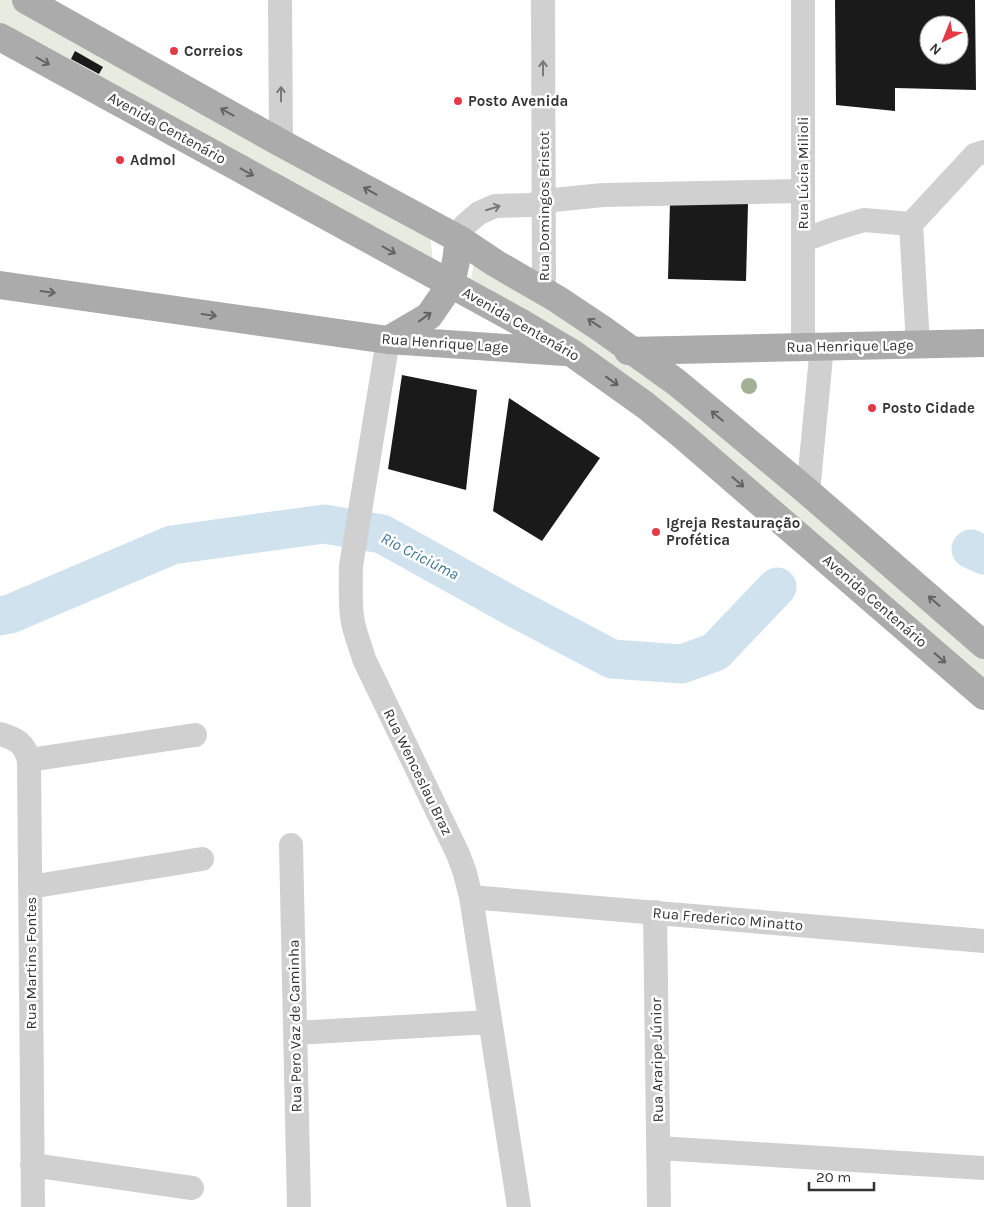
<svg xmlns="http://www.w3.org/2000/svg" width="984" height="1207" viewBox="0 0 984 1207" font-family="Karla,sans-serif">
  <rect width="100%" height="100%" fill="#fff"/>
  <!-- green -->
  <path fill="#e6ecdf" d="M 0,0 L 11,0 L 430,234 L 434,268 L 0,25 Z
    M 474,261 L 600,339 L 723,430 L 984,657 L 984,688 L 830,552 L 470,287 Z"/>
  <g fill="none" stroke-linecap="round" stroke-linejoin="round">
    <!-- river -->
    <path stroke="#cfe2ee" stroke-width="39" d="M 971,549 L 984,555
      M 0,616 L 10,614 L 172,545 L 324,524 L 382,534 L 517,609 L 612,659 L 682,664 L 715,652 L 777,587"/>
  </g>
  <!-- building -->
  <path fill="#1a1a1a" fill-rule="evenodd" d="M 835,0 L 975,0 L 976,90 L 895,88 L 895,111 L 836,105 ZM 929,25 L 959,25 L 959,55 L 929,55 Z
    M 75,51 L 103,67 L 99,74 L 71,59 Z
    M 670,202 L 748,204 L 746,281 L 668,279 Z
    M 402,375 L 477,390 L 466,490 L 388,469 Z
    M 509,398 L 600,458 L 542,541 L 493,511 Z"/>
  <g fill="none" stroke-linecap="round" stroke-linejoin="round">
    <!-- minor -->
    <path stroke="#d0d0d0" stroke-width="24" d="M 280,0 L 281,143
      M 543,0 L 544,292
      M 803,0 L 803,346
      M 911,224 L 975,155 L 984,152
      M 459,239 L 465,225 L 479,213 L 495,206 L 530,205 L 544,201 L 603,195 L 803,191
      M 804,240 L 831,230 L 864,220 L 911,224 L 918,344
      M 388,340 L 351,566 C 351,583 350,600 352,617 C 354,632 360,645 364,659 L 458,854 L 465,873 L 471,897 L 519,1207
      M 808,492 L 822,346
      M 0,734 C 17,739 24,743 29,760 L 33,1207
      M 29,760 L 195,735
      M 291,845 L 299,1207
      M 30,887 L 202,859
      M 471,897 L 984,941
      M 655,912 L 659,1207
      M 295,1033 L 490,1022
      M 658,1148 L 984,1168
      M 32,1165 L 192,1188"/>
    <!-- major -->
    <path stroke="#ababab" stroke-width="28" d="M 26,0 L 281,143 L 459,239 L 495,263 L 557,299 L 602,329 L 676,382 L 722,420 L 808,492 L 984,645
      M 0,37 L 520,322 L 572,353 L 645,405 L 683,436 L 984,696
      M 0,285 L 388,340 L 565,352
      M 388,340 L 429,316 L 451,284 L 456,261 L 459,239
      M 628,351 L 984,343"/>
  </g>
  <!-- trees -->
  <circle fill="#a2b095" cx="749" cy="386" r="8"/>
  <!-- one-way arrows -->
  <defs><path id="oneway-shaft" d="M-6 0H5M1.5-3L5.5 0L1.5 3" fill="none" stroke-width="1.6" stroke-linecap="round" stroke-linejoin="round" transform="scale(1.25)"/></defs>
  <g stroke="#636363">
    <use href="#oneway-shaft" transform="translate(43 61) rotate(29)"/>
    <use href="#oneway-shaft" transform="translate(227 112) rotate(-151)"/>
    <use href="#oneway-shaft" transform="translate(247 172) rotate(29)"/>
    <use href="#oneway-shaft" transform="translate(370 191) rotate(-151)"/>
    <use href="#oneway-shaft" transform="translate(389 250) rotate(29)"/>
    <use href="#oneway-shaft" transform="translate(48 292) rotate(8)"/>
    <use href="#oneway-shaft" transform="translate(209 315) rotate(8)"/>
    <use href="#oneway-shaft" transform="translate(425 317) rotate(-36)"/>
    <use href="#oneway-shaft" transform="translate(594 323) rotate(-146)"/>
    <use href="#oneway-shaft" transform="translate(612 381) rotate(36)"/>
    <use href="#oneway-shaft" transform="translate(717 416) rotate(-140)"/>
    <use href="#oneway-shaft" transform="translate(738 482) rotate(41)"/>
    <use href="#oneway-shaft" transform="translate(934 601) rotate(-139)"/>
    <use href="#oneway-shaft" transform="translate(940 658) rotate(41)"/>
  </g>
  <g stroke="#7a7a7a">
    <use href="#oneway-shaft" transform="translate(543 68) rotate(-90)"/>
    <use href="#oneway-shaft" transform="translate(281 94) rotate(-90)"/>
    <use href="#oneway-shaft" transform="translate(493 208) rotate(-17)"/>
  </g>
  <!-- markers -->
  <g fill="#e63946" stroke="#fff" stroke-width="2">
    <circle cx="174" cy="51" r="5"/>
    <circle cx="458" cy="101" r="5"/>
    <circle cx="120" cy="160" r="5"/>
    <circle cx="872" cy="408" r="5"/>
    <circle cx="656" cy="532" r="5"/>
  </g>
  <g text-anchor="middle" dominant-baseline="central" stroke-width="5" stroke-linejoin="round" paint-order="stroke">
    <!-- poi labels -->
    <g font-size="15" font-weight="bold" fill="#333" stroke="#fff" text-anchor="start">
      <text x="184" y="51">Correios</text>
      <text x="468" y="101">Posto Avenida</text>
      <text x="130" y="160">Admol</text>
      <text x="882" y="408">Posto Cidade</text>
      <text x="666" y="523">Igreja Restauração<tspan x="666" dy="17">Profética</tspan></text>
    </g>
    <!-- street labels -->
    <g font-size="15" fill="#333" stroke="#fff">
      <text transform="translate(167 128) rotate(29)">Avenida Centenário</text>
      <text transform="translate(803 173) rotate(-90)">Rua Lúcia Milioli</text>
      <text transform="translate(544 206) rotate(-90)">Rua Domingos Bristot</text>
      <text transform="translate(521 324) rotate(30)">Avenida Centenário</text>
      <text transform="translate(445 343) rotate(4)">Rua Henrique Lage</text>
      <text transform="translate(850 346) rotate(-1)">Rua Henrique Lage</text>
      <text transform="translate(875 601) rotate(41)">Avenida Centenário</text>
      <text transform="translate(418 772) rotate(64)">Rua Wenceslau Braz</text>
      <text transform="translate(728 919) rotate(5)">Rua Frederico Minatto</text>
      <text transform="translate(31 963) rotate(-90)">Rua Martins Fontes</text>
      <text transform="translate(295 1026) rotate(-91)">Rua Pero Vaz de Caminha</text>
      <text transform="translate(657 1060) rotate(-91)">Rua Araripe Júnior</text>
    </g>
    <!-- water labels -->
    <g font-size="16" font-style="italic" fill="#3f7597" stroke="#fff">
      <text transform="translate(420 556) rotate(27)">Rio Criciúma</text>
    </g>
  </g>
  <!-- north arrow -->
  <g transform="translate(944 40) rotate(223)"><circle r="24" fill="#ffffff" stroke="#adadad"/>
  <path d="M0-4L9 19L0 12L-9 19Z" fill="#e63946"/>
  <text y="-8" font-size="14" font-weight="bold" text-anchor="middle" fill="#333333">N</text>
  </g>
  <!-- scale -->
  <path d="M809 1182v8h65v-8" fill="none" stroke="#333333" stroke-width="2.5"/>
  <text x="816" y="1182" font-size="15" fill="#333333" stroke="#ffffff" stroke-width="4" paint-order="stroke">20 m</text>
</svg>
